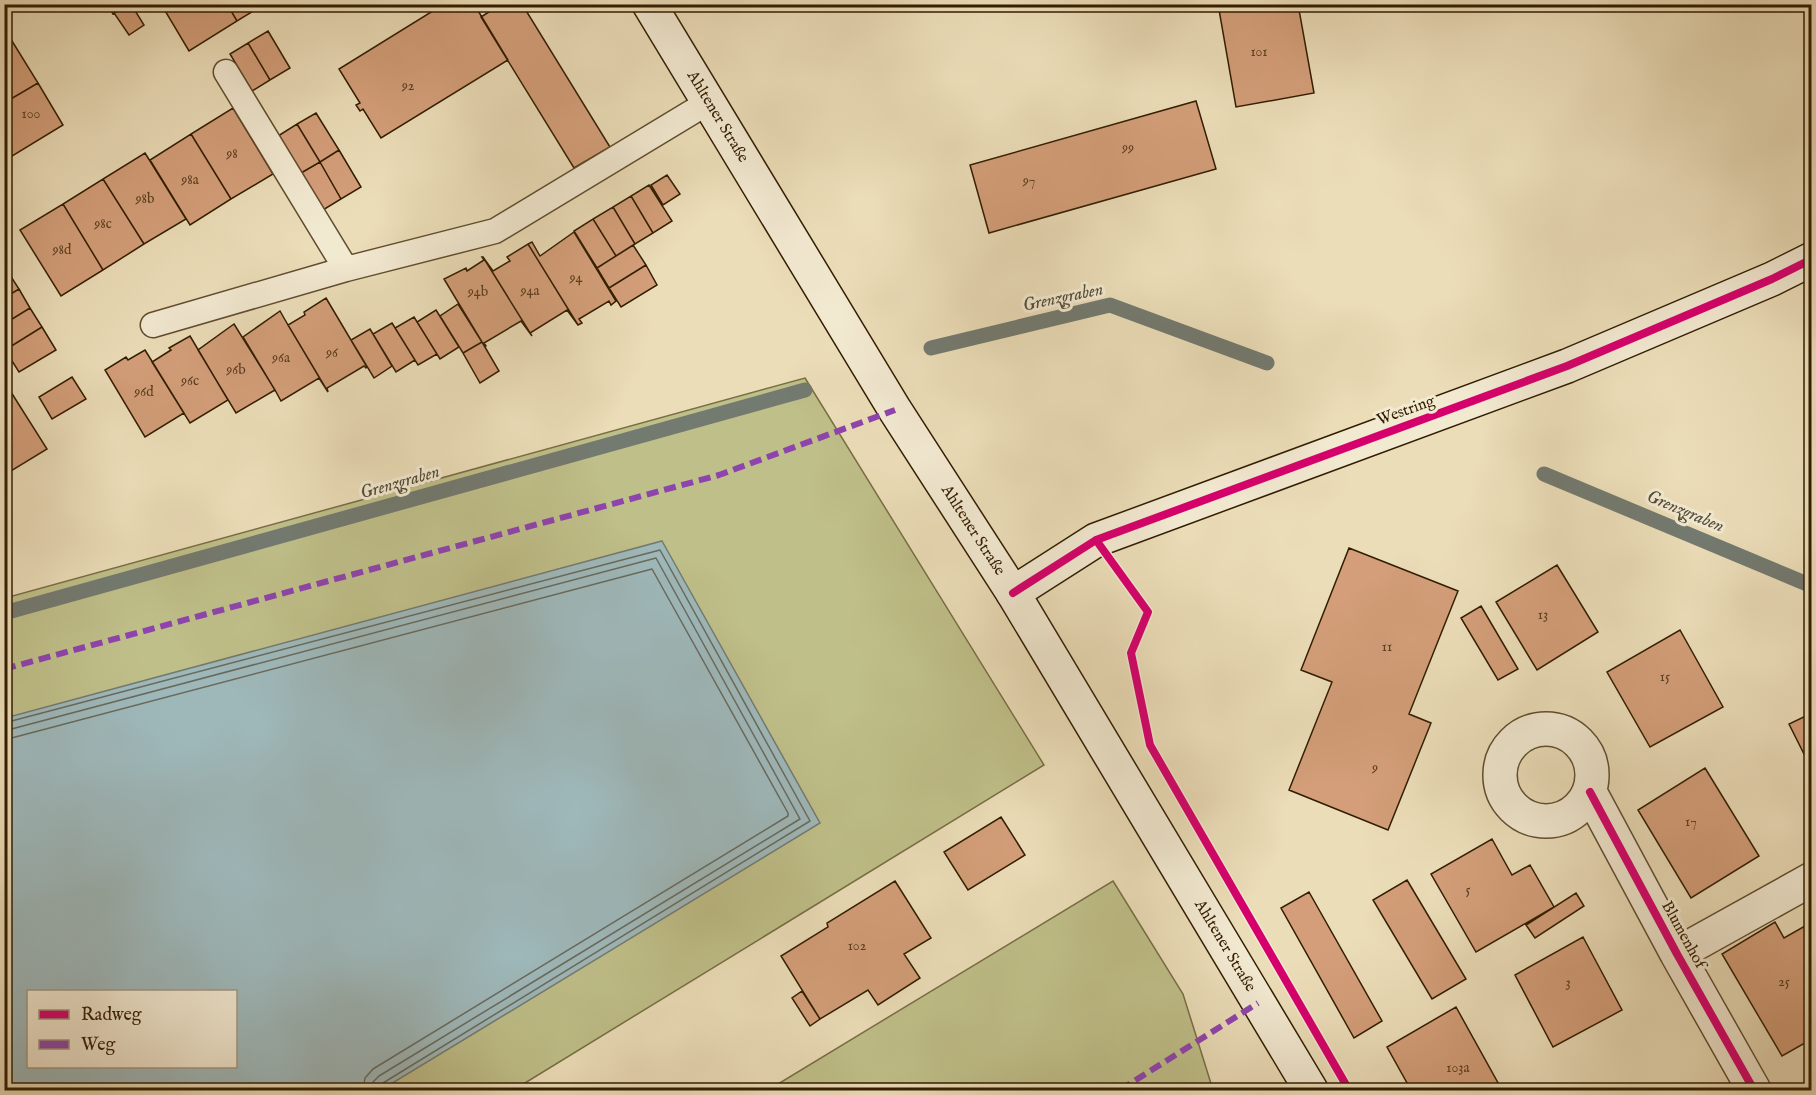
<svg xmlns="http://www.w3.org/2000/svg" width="1816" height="1095" viewBox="0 0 1816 1095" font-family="'IM FELL English',serif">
  <rect width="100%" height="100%" fill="#ebddb8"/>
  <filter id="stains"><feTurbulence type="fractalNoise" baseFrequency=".00333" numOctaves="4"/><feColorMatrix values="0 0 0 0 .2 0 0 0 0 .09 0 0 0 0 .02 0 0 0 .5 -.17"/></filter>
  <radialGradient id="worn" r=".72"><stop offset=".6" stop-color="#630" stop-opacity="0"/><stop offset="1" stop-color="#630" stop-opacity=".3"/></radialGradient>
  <!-- green -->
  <path fill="#bfbf89" stroke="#786e44" stroke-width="1.5" fill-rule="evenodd" d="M 805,378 L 1044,765 L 520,1086 L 523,1090 L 5,1090 L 5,598 ZM 28,992 L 236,992 L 236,1066 L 28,1066 Z
    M 1113,881 L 1183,994 L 1213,1090 L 768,1090 Z"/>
  <!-- water -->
  <path fill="#9eb8ba" stroke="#737a70" stroke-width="1.5" fill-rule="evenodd" d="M 662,541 L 820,823 L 381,1090 L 5,1090 L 5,718 ZM 28,992 L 236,992 L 236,1066 L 28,1066 Z"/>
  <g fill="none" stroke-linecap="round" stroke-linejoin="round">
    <!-- shore -->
    <path stroke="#686a5d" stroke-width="1.5" d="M 4,723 L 660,550 L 810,821 L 383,1083 L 379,1090
      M 4,731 L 656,558 L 800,819 L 379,1076 L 373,1082 L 372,1090
      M 4,740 L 652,569 L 788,813 L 788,816 L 373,1069 L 365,1078 L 363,1090"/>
    <!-- stream -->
    <path stroke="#737a70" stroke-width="15" d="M 931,348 L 1110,305 L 1267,363
      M 1544,474 L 1812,586
      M 4,613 L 805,390"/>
  </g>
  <!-- building -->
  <path fill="#d39e79" stroke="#321d00" stroke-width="1.5" d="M 107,4 L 128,4 L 113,14 Z
    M 128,4 L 131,4 L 144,25 L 129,35 L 114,13 Z
    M 161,4 L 227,4 L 237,21 L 189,51 Z
    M 227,4 L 265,4 L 237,21 Z
    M 444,4 L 474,4 L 508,60 L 381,138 L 363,109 L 360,111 L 356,105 L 360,103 L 339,69 Z
    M 501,4 L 522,4 L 610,147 L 574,168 L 481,17 Z
    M 1218,4 L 1298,4 L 1314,93 L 1236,107 Z
    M 4,29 L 12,41 L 4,46 Z
    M 268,31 L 290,68 L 270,80 L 248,43 Z
    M 12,41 L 38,83 L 4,103 L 4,46 Z
    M 248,43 L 270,80 L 252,91 L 230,54 Z
    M 38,83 L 63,125 L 4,161 L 4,103 Z
    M 1196,101 L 1216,169 L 989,233 L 970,165 Z
    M 233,108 L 273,174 L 231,199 L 191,134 Z
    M 316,113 L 339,150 L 320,162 L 297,124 Z
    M 297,124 L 320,162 L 301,173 L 278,136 Z
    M 191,134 L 231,199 L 190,225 L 150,160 Z
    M 339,150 L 361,187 L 341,199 L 320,162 Z
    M 145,153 L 186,219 L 144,244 L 103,179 Z
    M 320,162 L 341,199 L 323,210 L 301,173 Z
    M 667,175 L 680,194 L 663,205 L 651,185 Z
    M 103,179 L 144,244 L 103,270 L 63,204 Z
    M 649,185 L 672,221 L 653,233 L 631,196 Z
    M 631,196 L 653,233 L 635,244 L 613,207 Z
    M 63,204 L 103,270 L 61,296 L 20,230 Z
    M 613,207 L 635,244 L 616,256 L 593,219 Z
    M 593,219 L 616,256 L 597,268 L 574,231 Z
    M 574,232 L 616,301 L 611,305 L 609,301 L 579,319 L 582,323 L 578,325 L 528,244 L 532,242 L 540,256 Z
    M 528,244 L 578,325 L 567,310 L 530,333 L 532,336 L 483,257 L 493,271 L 510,261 L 507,257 Z
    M 633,245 L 646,265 L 609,288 L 597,268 Z
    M 482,257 L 483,257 L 532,336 L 521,321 L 484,343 L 486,346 L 485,347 L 444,279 L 466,268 L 467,271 L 484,260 Z
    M 646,265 L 657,285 L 621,307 L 609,288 Z
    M 4,266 L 19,289 L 4,298 Z
    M 19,289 L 30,308 L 4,324 L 4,298 Z
    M 326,298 L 367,367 L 366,368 L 364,366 L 327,388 L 328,392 L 288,325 L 305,315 L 304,312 Z
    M 458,304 L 482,342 L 463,353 L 440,316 Z
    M 30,308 L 42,327 L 5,350 L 4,324 Z
    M 436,310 L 459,347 L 440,359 L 417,322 Z
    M 280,311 L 288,325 L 328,392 L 319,378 L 281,401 L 275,390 L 243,337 Z
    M 414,317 L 437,354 L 418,365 L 395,328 Z
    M 392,323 L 415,360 L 396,372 L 373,334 Z
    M 234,324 L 275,390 L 236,413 L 198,350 Z
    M 42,327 L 56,350 L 19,372 L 5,350 Z
    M 370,329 L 392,366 L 374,378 L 351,340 Z
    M 190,336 L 228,400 L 190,423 L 152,362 L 171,350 L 169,348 Z
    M 482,342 L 499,371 L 480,383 L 463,353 Z
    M 145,350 L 184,413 L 145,437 L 105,370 L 126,357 L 128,360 Z
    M 72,377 L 86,399 L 52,419 L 39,397 Z
    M 4,381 L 47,449 L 11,471 L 4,456 Z
    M 1349,548 L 1458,591 L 1409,714 L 1431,723 L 1388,830 L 1289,790 L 1332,682 L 1301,670 Z
    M 1557,565 L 1598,632 L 1537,670 L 1496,602 Z
    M 1481,606 L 1518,669 L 1498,680 L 1461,618 Z
    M 1680,630 L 1723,707 L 1650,747 L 1607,672 Z
    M 1812,713 L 1812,770 L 1789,724 Z
    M 1705,768 L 1759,856 L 1691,898 L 1638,810 Z
    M 1001,817 L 1025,855 L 968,890 L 944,852 Z
    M 1492,839 L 1512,875 L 1530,865 L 1554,907 L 1476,952 L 1431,874 Z
    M 1407,880 L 1466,979 L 1432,999 L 1373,900 Z
    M 895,881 L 931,938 L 904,954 L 920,978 L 878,1005 L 868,990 L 820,1019 L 781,956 L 828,927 L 827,923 Z
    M 1309,892 L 1382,1021 L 1354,1038 L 1281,908 Z
    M 1576,893 L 1584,906 L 1535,938 L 1526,925 Z
    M 1775,922 L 1784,938 L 1812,922 L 1812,1039 L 1782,1056 L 1722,954 Z
    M 1583,937 L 1622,1010 L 1553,1047 L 1515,975 Z
    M 802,991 L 820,1019 L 810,1026 L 792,998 Z
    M 1456,1007 L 1502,1090 L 1411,1090 L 1387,1047 Z"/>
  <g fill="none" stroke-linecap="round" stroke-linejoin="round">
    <!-- lane casing -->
    <g stroke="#604d2e" stroke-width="27">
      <path id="lane" d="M 226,72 L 346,269
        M 153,325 L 346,269 L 495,231 L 707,103"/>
    </g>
    <!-- street casing -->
    <g stroke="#604d2e" stroke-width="36">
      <path id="street" d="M1500 775a46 46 0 1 1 92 0a46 46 0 1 1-92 0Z
        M 1590,792 L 1677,954 L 1754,1090
        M 1677,954 L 1812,879"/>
    </g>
    <!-- secondary casing -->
    <g stroke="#321d00" stroke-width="36">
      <g id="secondary">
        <path id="s1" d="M 649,4 L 895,410 L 1013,593 L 1311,1090"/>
        <path d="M 1013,593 L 1096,540 L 1567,366 L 1772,279 L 1812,259"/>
      </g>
    </g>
    <!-- lane -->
    <use href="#lane" stroke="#f2e9d1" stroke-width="24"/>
    <!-- street -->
    <use href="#street" stroke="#f2e9d1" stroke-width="33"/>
    <!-- secondary -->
    <use href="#secondary" stroke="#f2e9d1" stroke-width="33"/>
    <!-- quiet -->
    <path stroke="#8e44ad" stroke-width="6" stroke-dasharray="12 6" stroke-linecap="butt" d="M 4,669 L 719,475 L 895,410
      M 1120,1090 L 1258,1003"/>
    <!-- cycleway casing -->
    <g stroke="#f2e9d1" stroke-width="11">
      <path id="cycleway" d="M 1096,540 L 1148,612 L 1131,653 L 1150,745 L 1349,1090
        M 1013,593 L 1096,540 L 1567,366 L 1772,279 L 1812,259
        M 1590,792 L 1677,954 L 1754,1090"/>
    </g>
    <!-- cycleway -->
    <use href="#cycleway" stroke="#d6006c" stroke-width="8"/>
  </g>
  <g text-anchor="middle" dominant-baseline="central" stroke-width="6" stroke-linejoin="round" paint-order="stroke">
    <!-- number labels -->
    <g font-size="14" fill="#5a3d1e">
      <text x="1259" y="52">101</text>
      <text x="408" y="86">92</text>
      <text x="31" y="114">100</text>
      <text x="1128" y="148">99</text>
      <text x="232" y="154">98</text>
      <text x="190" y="180">98a</text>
      <text x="1029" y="181">97</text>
      <text x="145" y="199">98b</text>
      <text x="103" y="224">98c</text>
      <text x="62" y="250">98d</text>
      <text x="576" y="278">94</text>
      <text x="530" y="291">94a</text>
      <text x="478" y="292">94b</text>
      <text x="332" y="353">96</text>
      <text x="281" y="358">96a</text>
      <text x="236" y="370">96b</text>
      <text x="190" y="381">96c</text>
      <text x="144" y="392">96d</text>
      <text x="1543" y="615">13</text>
      <text x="1387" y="647">11</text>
      <text x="1665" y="677">15</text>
      <text x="1375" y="768">9</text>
      <text x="1691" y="822">17</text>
      <text x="1468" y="890">5</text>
      <text x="857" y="946">102</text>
      <text x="1784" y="982">25</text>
      <text x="1568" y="983">3</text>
      <text x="1458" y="1068">103a</text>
    </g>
    <!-- street labels -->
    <g font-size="16" fill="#321d00" stroke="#f2e9d1">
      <text stroke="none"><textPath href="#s1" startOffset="132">Ahltener Straße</textPath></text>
      <text transform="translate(1406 411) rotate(-20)">Westring</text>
      <text stroke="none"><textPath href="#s1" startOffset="618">Ahltener Straße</textPath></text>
      <text transform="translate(1683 935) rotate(61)">Blumenhof</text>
      <text stroke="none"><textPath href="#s1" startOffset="1104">Ahltener Straße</textPath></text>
    </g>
    <!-- water labels -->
    <g font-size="18" font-style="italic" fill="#524c38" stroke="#f2e9d1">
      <text transform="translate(1063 298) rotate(-12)">Grenzgraben</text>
      <text transform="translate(400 483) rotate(-16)">Grenzgraben</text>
      <text transform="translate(1685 512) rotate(23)">Grenzgraben</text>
    </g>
  </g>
  <!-- margin -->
  <rect width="1816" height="1095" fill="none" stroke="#ebddb8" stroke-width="24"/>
  <rect x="6" y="6" width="1804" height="1083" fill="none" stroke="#321d00" stroke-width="3"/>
  <rect x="12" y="12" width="1792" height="1071" fill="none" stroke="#321d00" stroke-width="1.5"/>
  <!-- legend -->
  <rect x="27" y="990" width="210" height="78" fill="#f2e9d1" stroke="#a5977d" stroke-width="1.5"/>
  <rect x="39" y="1010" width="30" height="9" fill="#d6006c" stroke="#a5977d" stroke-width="1.5"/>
  <text x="81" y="1020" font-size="18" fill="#321d00">Radweg</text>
  <rect x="39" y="1040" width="30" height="9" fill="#8e44ad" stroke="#a5977d" stroke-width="1.5"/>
  <text x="81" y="1050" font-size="18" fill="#321d00">Weg</text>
  <rect width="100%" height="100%" filter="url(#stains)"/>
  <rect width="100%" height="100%" fill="url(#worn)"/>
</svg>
